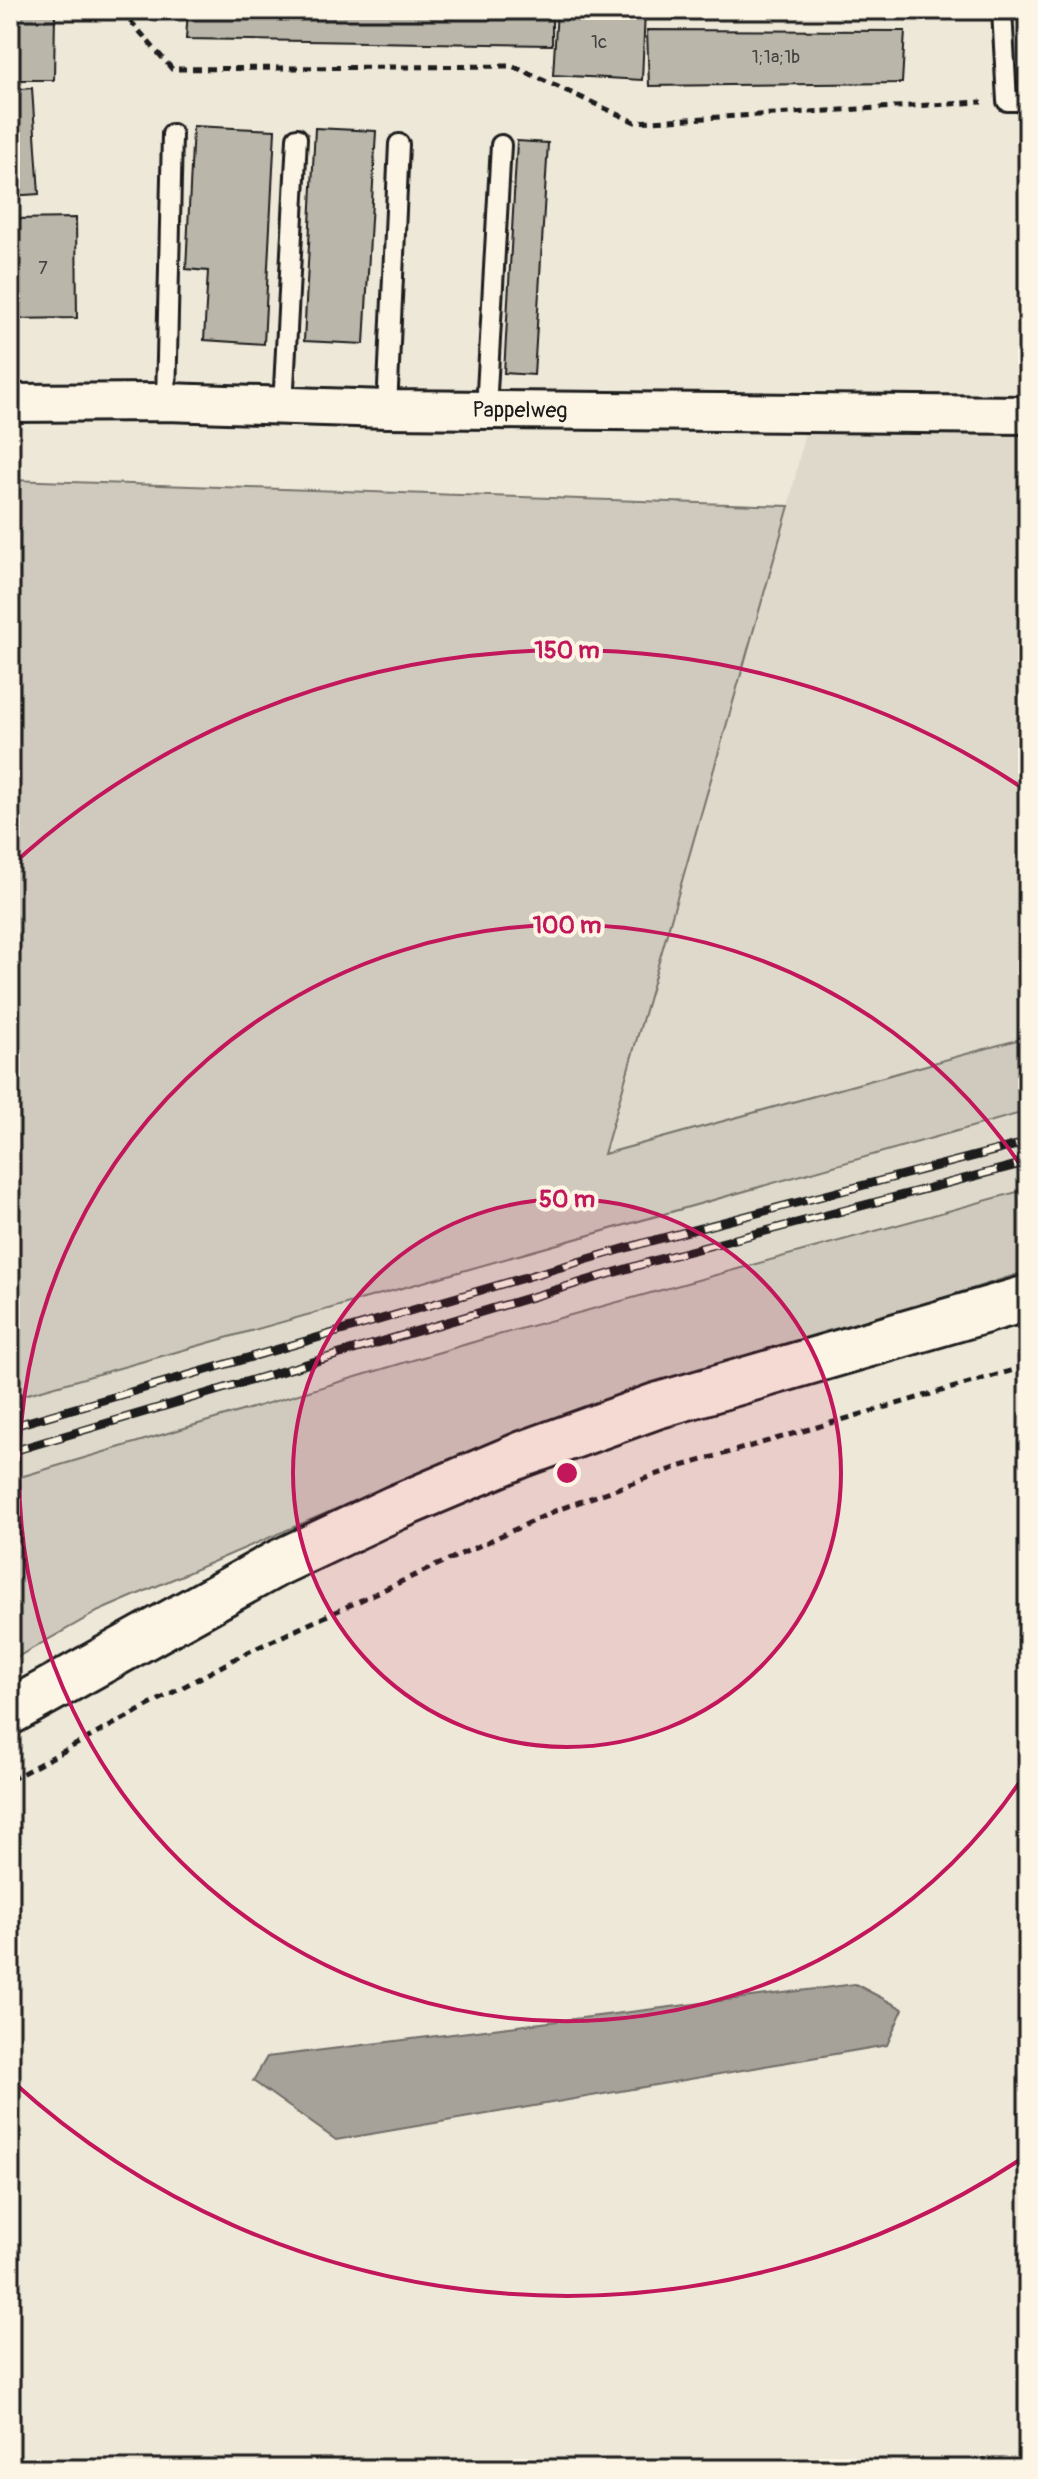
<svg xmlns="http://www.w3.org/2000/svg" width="1038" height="2479" viewBox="0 0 1038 2479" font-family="Pangolin,sans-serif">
  <rect width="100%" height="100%" fill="#eee8d9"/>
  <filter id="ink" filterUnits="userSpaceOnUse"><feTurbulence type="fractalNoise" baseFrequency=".0125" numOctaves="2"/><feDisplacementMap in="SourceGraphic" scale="16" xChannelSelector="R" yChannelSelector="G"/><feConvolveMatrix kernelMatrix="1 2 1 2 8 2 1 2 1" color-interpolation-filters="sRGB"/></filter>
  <g filter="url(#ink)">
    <!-- built -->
    <path fill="#ded9cb" d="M 809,412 L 1028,415 L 1028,1037 L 603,1154 L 789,506 Z
      M 1028,1111 L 1028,1189 L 487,1337 L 10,1480 L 10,1399 Z"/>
    <!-- green -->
    <path fill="#cfcabd" stroke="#76736c" stroke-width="2" d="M 10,480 L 789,506 L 604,1154 L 1028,1037 L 1028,1111 L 10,1399 Z
      M 1028,1189 L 1028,1271 L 505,1436 L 99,1611 L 10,1661 L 10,1480 L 487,1338 Z"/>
    <!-- water -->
    <path fill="#a7a299" stroke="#6f6c67" stroke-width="2" d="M 855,1984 L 903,2009 L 887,2045 L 336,2140 L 253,2081 L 267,2057 Z"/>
    <!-- building -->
    <path fill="#bab6aa" stroke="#1c1c1c" stroke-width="2" d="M 10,10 L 55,10 L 54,80 L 10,80 Z
      M 188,10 L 552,10 L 552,45 L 186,39 Z
      M 557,10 L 645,10 L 642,80 L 553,75 Z
      M 647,30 L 905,31 L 902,83 L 649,86 Z
      M 32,88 L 39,194 L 10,196 L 10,90 Z
      M 193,126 L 275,130 L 264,344 L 204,340 L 208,271 L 186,269 Z
      M 315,128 L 376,131 L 364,344 L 304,341 Z
      M 517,141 L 548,143 L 534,375 L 504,373 Z
      M 76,218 L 77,318 L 10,319 L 10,219 Z"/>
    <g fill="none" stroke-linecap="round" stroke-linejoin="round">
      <!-- service casing -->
      <g stroke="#1c1c1c" stroke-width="24">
        <path id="service" d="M 1002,10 L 1007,101 L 1028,101
          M 166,402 L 172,134
          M 283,407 L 297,138
          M 387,409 L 399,144
          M 486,409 L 501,145"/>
      </g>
      <!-- minor casing -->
      <g stroke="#1c1c1c" stroke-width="42">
        <g id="minor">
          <path id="s1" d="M 10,403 L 166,402 L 387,409 L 1028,415"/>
        </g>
      </g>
      <!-- secondary casing -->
      <g stroke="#1c1c1c" stroke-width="50">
        <path id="secondary" d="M 10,1712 L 276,1564 L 395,1508 L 523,1454 L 656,1406 L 1028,1298"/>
      </g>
      <!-- path -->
      <path stroke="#1c1c1c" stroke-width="5" stroke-dasharray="8 6" stroke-linecap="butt" d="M 121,10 L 172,69 L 512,66 L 635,122 L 982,102
        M 10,1780 L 248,1652 L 557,1510 L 675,1468 L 1028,1366"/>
      <!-- service -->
      <use href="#service" stroke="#fcf5e5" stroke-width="18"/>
      <!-- minor -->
      <use href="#minor" stroke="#fcf5e5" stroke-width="36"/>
      <!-- secondary -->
      <use href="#secondary" stroke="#fcf5e5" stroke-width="44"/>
      <!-- rail casing -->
      <g stroke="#1c1c1c" stroke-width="9">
        <path id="rail" d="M 10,1427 L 647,1242 L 1028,1142
          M 10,1452 L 663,1258 L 1028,1162"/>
      </g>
      <!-- rail -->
      <use href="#rail" stroke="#fcf5e5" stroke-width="6" stroke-dasharray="18" stroke-linecap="butt"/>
    </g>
  </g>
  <!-- distance rings -->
  <circle cx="567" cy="1473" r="274" fill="#c2185b" fill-opacity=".12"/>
  <g fill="none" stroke="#c2185b" stroke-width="4">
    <circle cx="567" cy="1473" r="274"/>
    <path d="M1027 1771A548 548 0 1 1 1027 1175"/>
    <path d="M1027 2155A823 823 0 0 1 11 2080M11 866A823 823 0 0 1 1027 791"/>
  </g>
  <g text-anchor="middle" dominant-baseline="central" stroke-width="8" stroke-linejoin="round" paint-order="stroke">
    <!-- number labels -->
    <g font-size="18" fill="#444240">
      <text x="599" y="42">1c</text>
      <text x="776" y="57">1;1a;1b</text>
      <text x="43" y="268">7</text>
    </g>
    <!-- street labels -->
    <g font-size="22" fill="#1c1c1c" stroke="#fcf5e5">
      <text stroke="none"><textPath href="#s1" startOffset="510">Pappelweg</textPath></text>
    </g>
  </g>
  <circle cx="567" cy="1473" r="12" fill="#c2185b" stroke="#fcf5e5" stroke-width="4"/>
  <g font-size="24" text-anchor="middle" font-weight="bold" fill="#c2185b" stroke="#fcf5e5" stroke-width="8" stroke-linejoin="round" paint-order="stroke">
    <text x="567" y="658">150 m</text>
    <text x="567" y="933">100 m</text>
    <text x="567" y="1207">50 m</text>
  </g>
  <!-- margin -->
  <rect width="1038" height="2479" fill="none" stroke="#fcf5e5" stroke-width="40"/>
  <rect x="20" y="20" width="998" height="2439" fill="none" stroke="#1c1c1c" stroke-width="3" filter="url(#ink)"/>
</svg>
